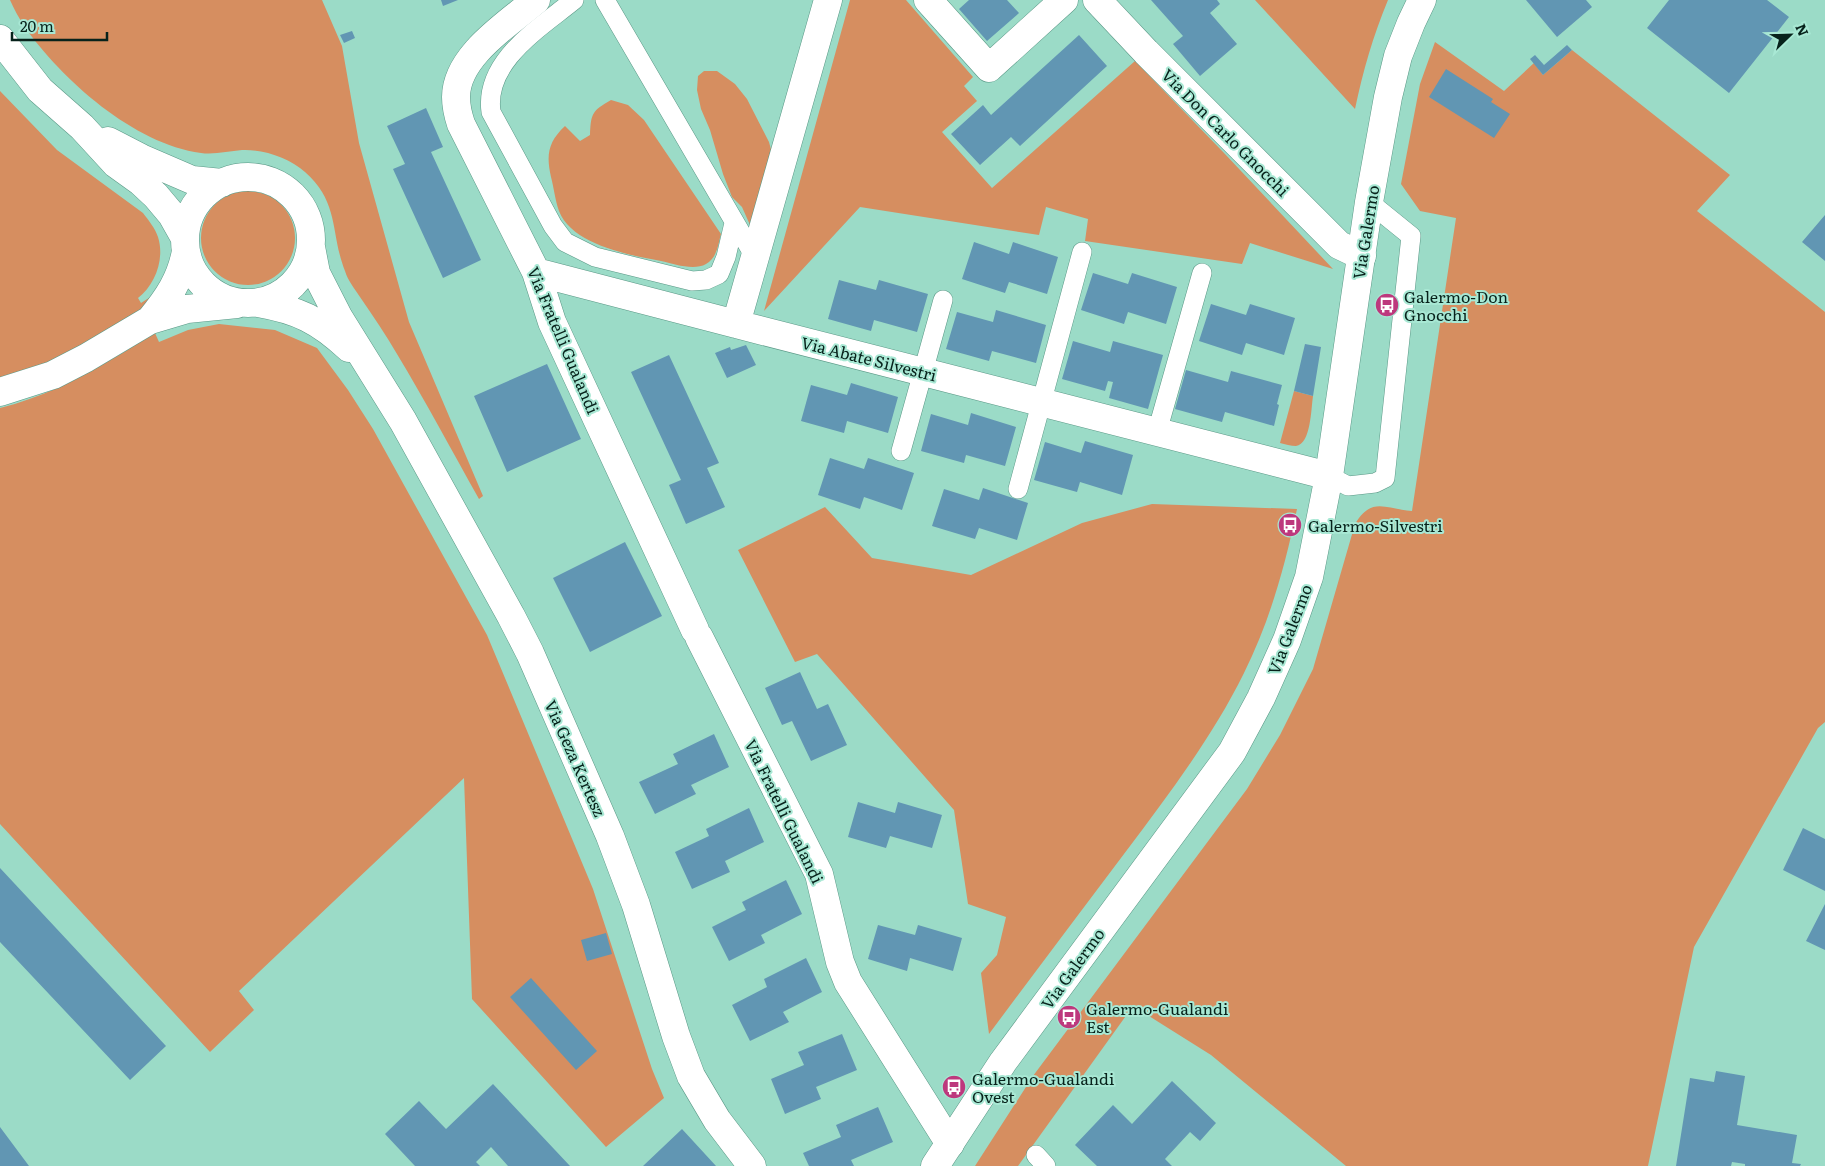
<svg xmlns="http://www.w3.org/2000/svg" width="1825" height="1166" viewBox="0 0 1825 1166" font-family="Literata,serif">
  <rect width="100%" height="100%" fill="#9bdbc7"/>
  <!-- green -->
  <path fill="#d68e60" d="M 10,0 L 322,0 L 342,46 L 359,143 L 409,322 L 483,496 L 479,499 C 452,451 426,402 397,354 C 386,335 373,316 360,297 C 355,289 348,281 345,271 C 330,233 340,203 305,172 C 290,158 263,149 242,150 C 229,151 214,155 201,153 C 134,144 62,80 24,26 C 19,18 14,9 10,0 Z
    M 850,0 L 906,0 L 973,77 L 964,86 L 977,101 L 942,132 L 992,188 L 1135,61 L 1225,154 L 1333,269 L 1250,243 L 1242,264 L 1085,241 L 1088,219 L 1046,207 L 1039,235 L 860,207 L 764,311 Z
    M 1255,0 L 1388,0 C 1373,36 1363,71 1355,109 Z
    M 1435,42 L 1504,91 L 1534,63 L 1543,75 L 1572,50 L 1730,175 L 1697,211 L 1825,312 L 1825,722 L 1818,728 L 1694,947 L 1648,1166 L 1346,1166 L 1211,1055 L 1133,1006 L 1018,1166 L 975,1166 L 1033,1076 L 1247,789 L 1280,735 L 1313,669 L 1355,524 C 1372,496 1385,509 1412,511 L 1456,218 L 1420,211 L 1401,184 L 1420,84 Z
    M 704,71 L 717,71 L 735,84 L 747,99 L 769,142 L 773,157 L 750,225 L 742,207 L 732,197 L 723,174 L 710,130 L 701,109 L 697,90 L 698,76 Z
    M 0,91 L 57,150 L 143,213 C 149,221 155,228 158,237 C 165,259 155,285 138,298 L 141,303 L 155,294 L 142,311 L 82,345 L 48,362 L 0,379 Z
    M 611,100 L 628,105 L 644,120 L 721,234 C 718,245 717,258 706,264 C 694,271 674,264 661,261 C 630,255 572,245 559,211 C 555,200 554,188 551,177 C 546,155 548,142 565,126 L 580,141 L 590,135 C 591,113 592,111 611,100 Z
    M201 238a47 47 0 1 1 94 0a47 47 0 1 1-94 0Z
    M 219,324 L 275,330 L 317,348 L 348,390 L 373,429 L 487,635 L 593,889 L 652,1069 L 664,1098 L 606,1147 L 472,999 L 464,778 L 239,991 L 254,1010 L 210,1052 L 0,824 L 0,408 C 40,398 77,380 112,359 C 127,351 140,341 155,333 L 159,342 L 188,330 Z
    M 1294,391 L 1313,396 C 1311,409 1311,444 1296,446 C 1291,446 1285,444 1280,443 Z
    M 1152,504 L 1297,509 C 1285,566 1270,621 1244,673 C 1213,736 1169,794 1127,850 C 1081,911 1035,972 989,1034 L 981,973 L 997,955 L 1006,917 L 968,904 L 954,810 L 817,654 L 795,662 L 738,550 L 825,507 L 872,558 L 971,575 L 1082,523 Z"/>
  <!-- building -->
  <path fill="#6196b3" d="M 441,0 L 458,0 L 443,6 Z
    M 969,0 L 1007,0 L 1019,13 L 987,41 L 959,9 Z
    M 1151,0 L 1217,0 L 1220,4 L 1210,13 L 1237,44 L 1200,76 L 1173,44 L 1183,36 Z
    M 1526,0 L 1586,0 L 1592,7 L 1557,37 Z
    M 1669,0 L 1767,0 L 1789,17 L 1729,93 L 1647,28 Z
    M 352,31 L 355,38 L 344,43 L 340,35 Z
    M 1079,35 L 1107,66 L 1020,146 L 1011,137 L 980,165 L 951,134 L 983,105 L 991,115 Z
    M 1567,45 L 1572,50 L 1543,75 L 1530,59 L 1535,55 L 1544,65 Z
    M 1446,69 L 1493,99 L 1491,102 L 1510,114 L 1494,138 L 1429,97 Z
    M 426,108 L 443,147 L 431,152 L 481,260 L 443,278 L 393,169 L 405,164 L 387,126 Z
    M 1825,215 L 1825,261 L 1802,242 Z
    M 974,242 L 1009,254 L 1013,242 L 1058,257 L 1047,294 L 1009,282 L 1005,293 L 962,279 Z
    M 1093,273 L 1128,284 L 1132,273 L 1177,287 L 1166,324 L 1128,312 L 1124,324 L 1081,310 Z
    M 839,280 L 876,290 L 879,280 L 928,294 L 917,332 L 874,320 L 871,331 L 828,319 Z
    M 1211,304 L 1246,315 L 1250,304 L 1295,318 L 1284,355 L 1246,343 L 1242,355 L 1199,341 Z
    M 996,310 L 1046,325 L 1036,363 L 992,351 L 989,361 L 946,349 L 957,312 L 993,322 Z
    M 1073,341 L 1110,352 L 1113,341 L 1163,355 L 1148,409 L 1109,398 L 1113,382 L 1108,381 L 1105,391 L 1062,379 Z
    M 1305,344 L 1321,347 L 1313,396 L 1294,391 Z
    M 746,345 L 756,365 L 727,378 L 715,353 L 730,347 L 731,350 Z
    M 669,355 L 719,463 L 707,468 L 725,507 L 686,524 L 669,485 L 681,480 L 631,372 Z
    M 547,364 L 581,439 L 507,472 L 474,396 Z
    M 1186,370 L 1228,382 L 1231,371 L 1282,385 L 1277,404 L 1279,405 L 1274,426 L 1225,412 L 1222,422 L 1175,409 Z
    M 851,383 L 898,397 L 888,433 L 847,421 L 844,433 L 801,421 L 811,385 L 847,395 Z
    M 971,413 L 1016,427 L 1005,466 L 966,455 L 964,463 L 921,451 L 931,414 L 968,425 Z
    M 1085,441 L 1133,455 L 1122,495 L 1080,482 L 1077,492 L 1034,480 L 1045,442 L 1081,453 Z
    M 830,458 L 864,469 L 868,458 L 914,473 L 902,510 L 864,497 L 860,509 L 818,495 Z
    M 983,488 L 1028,503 L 1017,540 L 979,528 L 975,539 L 932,526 L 944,489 L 979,500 Z
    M 625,542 L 662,616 L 590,652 L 553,578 Z
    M 800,672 L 817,709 L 828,704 L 847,745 L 811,761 L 792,721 L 782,725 L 765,688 Z
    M 714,734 L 729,767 L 691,785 L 696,794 L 655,814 L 639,782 L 678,764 L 673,754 Z
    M 858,802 L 895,813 L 898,802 L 942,815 L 932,848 L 890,836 L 886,848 L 848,837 Z
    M 749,808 L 764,842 L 725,861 L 730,872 L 692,889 L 675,852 L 709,836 L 706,829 Z
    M 1803,828 L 1825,839 L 1825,891 L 1783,870 Z
    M 0,868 L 166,1046 L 130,1080 L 0,942 Z
    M 786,880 L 802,914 L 761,935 L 765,943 L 729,961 L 712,927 L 746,910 L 742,902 Z
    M 1825,904 L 1825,950 L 1806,941 Z
    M 878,925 L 915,935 L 918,925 L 962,938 L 953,971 L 910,958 L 907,971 L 868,959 Z
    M 606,933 L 612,954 L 587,961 L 581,940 Z
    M 806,958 L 822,992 L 783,1012 L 789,1022 L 750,1041 L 732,1005 L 767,987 L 764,979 Z
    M 531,978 L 597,1051 L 576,1070 L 510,997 Z
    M 842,1034 L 857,1070 L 816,1087 L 821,1099 L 785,1114 L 771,1079 L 804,1065 L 798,1052 Z
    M 1716,1071 L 1745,1076 L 1737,1125 L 1797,1135 L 1792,1163 L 1801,1164 L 1800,1166 L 1745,1166 L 1745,1164 L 1732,1162 L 1731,1166 L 1676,1166 L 1690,1078 L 1714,1082 Z
    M 1172,1081 L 1216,1123 L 1200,1141 L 1190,1132 L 1165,1159 L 1172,1166 L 1097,1166 L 1075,1145 L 1113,1105 L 1132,1124 Z
    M 493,1084 L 570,1166 L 508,1166 L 491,1147 L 476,1162 L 480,1166 L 415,1166 L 385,1134 L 419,1101 L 446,1129 Z
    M 878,1107 L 893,1142 L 851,1160 L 854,1166 L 809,1166 L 803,1153 L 841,1137 L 836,1125 Z
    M 0,1127 L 29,1166 L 0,1166 Z
    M 682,1129 L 716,1166 L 643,1166 Z"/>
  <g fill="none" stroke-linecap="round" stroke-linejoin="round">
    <!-- lane casing -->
    <g stroke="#5a9886" stroke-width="20">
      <path id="lane" d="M 574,0 C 540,28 484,61 491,112 L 553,226 L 565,242 L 595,257 L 692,281 L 706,280 L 719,274 L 726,257 L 734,223
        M 605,0 L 755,257
        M 1157,432 L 1202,273
        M 901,451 L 943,300
        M 1329,476 L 1348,486 L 1375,483 L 1385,478 L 1411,236 L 1369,202
        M 1018,489 L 1082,252
        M 1036,1155 L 1046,1166"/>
    </g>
    <!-- street casing -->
    <g stroke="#5a9886" stroke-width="29">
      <path id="street" d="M 536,0 C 508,24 456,56 456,97 C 456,107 458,115 461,124 L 536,272 L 552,322 L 695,630
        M 828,0 L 736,324 L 1329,476
        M 928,0 L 989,68 L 1064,0
        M 1097,0 L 1146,52 L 1339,245 L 1362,256
        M 0,39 L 40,90 L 82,127 L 116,164 L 141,182 L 156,196 L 172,215 L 185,238
        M 108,141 L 141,158 L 192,180 L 222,183
        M185 240a63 63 0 1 1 126 0a63 63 0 1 1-126 0Z
        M 311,247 L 316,273 L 339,318 L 403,421 L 511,616 L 530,653 L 610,836 L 636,905 L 676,1036 L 691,1076 L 717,1120 L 752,1166
        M 536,272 L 736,324
        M 258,303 C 298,310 319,320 349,348
        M 150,320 C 168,298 181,279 186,251
        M 0,392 L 53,375 L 86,358 L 150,320 L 187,309 L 237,304
        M 699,637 L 819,874 L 840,962 L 848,982 L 950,1144"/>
    </g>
    <!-- secondary casing -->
    <g stroke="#5a9886" stroke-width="29">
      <path id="secondary" d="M 935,1166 L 1003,1062 L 1232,752 L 1261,698 L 1287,640 L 1309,577 L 1329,476 L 1369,202 L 1388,97 L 1398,56 L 1411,23 L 1422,0"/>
    </g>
    <!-- lane -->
    <use href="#lane" stroke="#fff" stroke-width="19"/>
    <!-- street -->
    <use href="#street" stroke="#fff" stroke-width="28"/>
    <!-- secondary -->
    <use href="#secondary" stroke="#fff" stroke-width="28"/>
  </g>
  <!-- icons -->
  <defs>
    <g id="bus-disc" transform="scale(1.25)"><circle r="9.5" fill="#bd387d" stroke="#a8e8d4"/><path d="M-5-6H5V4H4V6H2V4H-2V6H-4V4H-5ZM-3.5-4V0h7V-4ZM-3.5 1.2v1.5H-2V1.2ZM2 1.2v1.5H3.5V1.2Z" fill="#fff"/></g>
  </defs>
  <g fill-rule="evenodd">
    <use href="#bus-disc" x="1387" y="305"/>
    <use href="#bus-disc" x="1290" y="525"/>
    <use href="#bus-disc" x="1069" y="1017"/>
    <use href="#bus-disc" x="954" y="1087"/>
  </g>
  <g text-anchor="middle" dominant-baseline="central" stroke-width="4" stroke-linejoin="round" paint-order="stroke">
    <!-- street labels -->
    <g font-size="16" fill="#07221b" stroke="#a8e8d4">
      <text transform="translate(1226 132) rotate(45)">Via Don Carlo Gnocchi</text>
      <text transform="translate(1365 232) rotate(-81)">Via Galermo</text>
      <text transform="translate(564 340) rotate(67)">Via Fratelli Gualandi</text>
      <text transform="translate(869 358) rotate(14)">Via Abate Silvestri</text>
      <text transform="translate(1289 629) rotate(-69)">Via Galermo</text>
      <text transform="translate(576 758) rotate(66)">Via Geza Kertesz</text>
      <text transform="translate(785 811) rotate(64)">Via Fratelli Gualandi</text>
      <text transform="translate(1072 968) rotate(-54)">Via Galermo</text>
    </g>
    <!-- poi labels -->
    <g font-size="16" fill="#07221b" stroke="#a8e8d4" text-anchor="start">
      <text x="1404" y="296">Galermo-Don<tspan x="1404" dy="18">Gnocchi</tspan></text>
      <text x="1308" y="525">Galermo-Silvestri</text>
      <text x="1086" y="1008">Galermo-Gualandi<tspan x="1086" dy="18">Est</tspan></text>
      <text x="972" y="1078">Galermo-Gualandi<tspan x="972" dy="18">Ovest</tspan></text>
    </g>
  </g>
  <!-- north arrow -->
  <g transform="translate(1790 35) rotate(67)" stroke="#a8e8d4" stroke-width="4" paint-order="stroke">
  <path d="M0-4L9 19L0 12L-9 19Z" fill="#07221b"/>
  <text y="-8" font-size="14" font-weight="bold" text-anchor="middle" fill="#07221b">N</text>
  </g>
  <!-- scale -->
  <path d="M12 32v8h95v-8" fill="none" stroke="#07221b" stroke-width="2.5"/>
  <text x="20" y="32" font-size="15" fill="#07221b" stroke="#a8e8d4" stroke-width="4" paint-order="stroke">20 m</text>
</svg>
